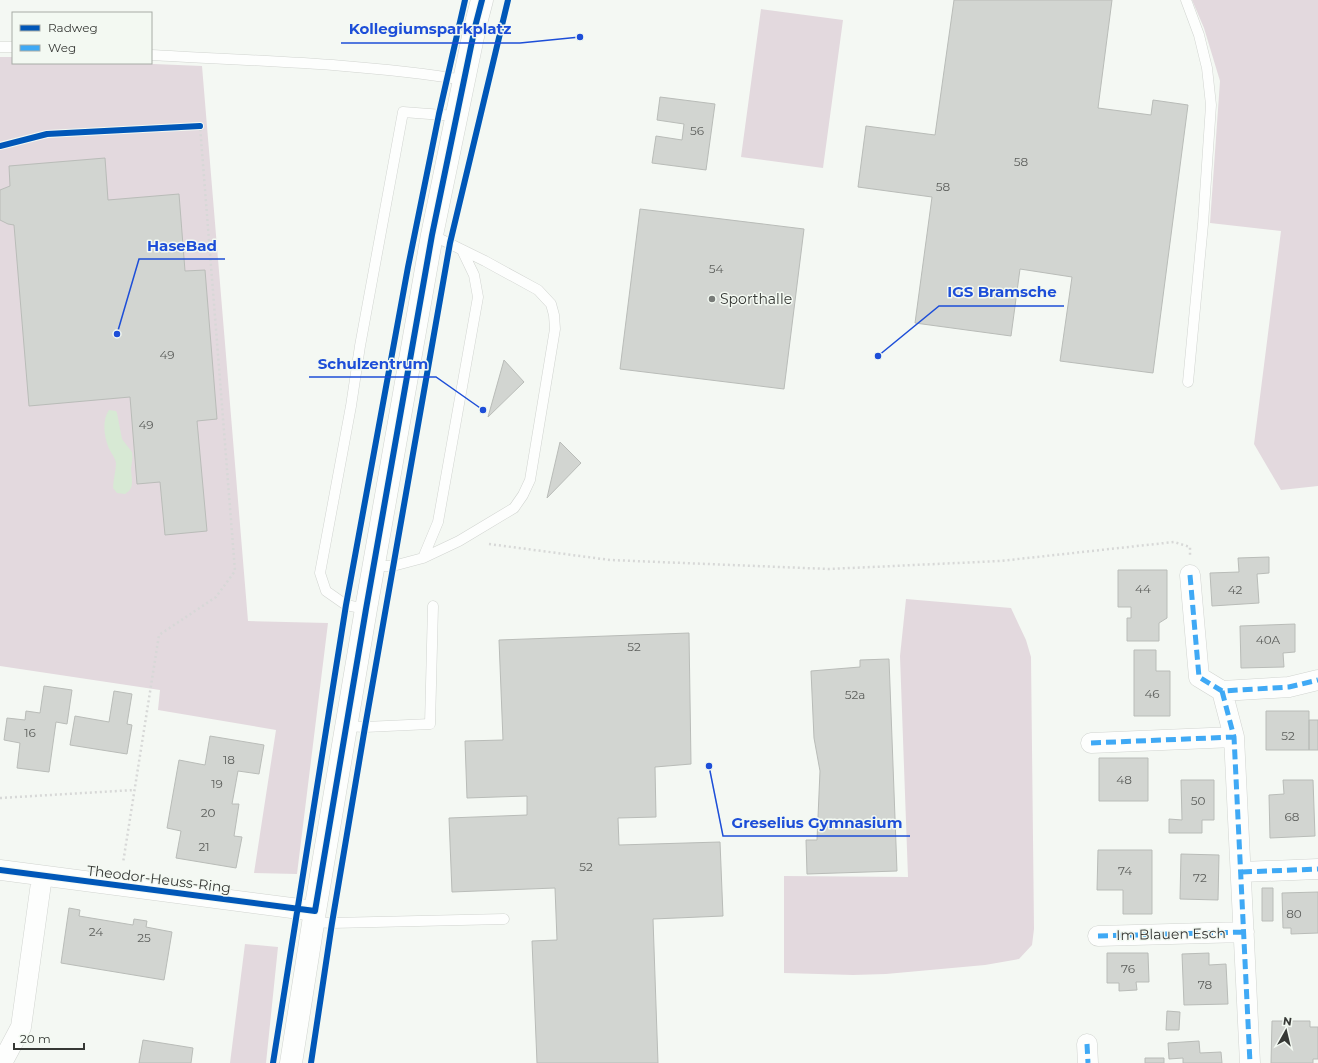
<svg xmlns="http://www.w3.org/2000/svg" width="1318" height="1063" viewBox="0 0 1318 1063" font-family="Montserrat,sans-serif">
  <rect width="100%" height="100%" fill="#f4f8f3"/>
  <!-- green -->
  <path fill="#e3d9de" d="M 1192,0 L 1318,0 L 1318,486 L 1281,490 L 1254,444 L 1281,231 L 1210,223 L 1220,81 L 1204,28 Z
    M 761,9 L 843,20 L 823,168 L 741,157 Z
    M 0,57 L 13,57 L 13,63 L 130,63 L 202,66 L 248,621 L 328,623 L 297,874 L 254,873 L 276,730 L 158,710 L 160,690 L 0,666 Z
    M 906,599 L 1011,608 L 1026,640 L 1031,657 L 1034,929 L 1032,945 L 1019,959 L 985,965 L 886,974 L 853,975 L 784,973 L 784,876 L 908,877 L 900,656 Z
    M 245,944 L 278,947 L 266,1063 L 230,1063 Z"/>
  <!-- water -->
  <path fill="#d7e9d4" d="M 109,410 L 116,411 L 117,413 L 122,439 L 132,452 C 133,458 132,463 131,468 C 131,478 136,488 125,494 L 117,493 L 113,488 C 113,480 116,471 116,463 C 115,457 110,452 108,446 C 104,435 102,420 109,410 Z"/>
  <!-- building -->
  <path fill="#d2d5d1" stroke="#b9bcb8" d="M 954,0 L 1112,0 L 1098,108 L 1151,115 L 1153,100 L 1188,105 L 1153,373 L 1060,361 L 1072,277 L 1020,269 L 1011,336 L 915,323 L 932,197 L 858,187 L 866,126 L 935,135 Z
    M 660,97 L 715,104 L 706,170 L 652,163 L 656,136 L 682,140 L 684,124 L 657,120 Z
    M 105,158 L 108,200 L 179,194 L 185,271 L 205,270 L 217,419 L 197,421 L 207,531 L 165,535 L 160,482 L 137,484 L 130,397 L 29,406 L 14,225 L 8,224 L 0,220 L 0,190 L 10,186 L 9,166 Z
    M 640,209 L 804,229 L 784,389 L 620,369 Z
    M 504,360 L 524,382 L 488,417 Z
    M 560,442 L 581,463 L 547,498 Z
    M 1269,557 L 1269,573 L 1257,574 L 1259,603 L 1212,606 L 1210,573 L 1239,572 L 1238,558 Z
    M 1118,570 L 1167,570 L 1167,618 L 1159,623 L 1159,641 L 1127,641 L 1127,618 L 1131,618 L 1131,607 L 1118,607 Z
    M 1295,624 L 1295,652 L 1283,653 L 1284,667 L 1241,668 L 1240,626 Z
    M 689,633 L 691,764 L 655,767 L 656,817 L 618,818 L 619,845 L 720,842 L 723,916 L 653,919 L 658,1063 L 537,1063 L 532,941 L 557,940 L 555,888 L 452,892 L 449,818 L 527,815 L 527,796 L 467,798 L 465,741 L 503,740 L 499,640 Z
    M 1134,650 L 1156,650 L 1156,671 L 1170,671 L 1170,716 L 1134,716 Z
    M 889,659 L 897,871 L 807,874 L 806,840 L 817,840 L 820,771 L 814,738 L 811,671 L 860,667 L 860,660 Z
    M 44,686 L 72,690 L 67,724 L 56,722 L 49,772 L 17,768 L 20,743 L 4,740 L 7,718 L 25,720 L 26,711 L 40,713 Z
    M 114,691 L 132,694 L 127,724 L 132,725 L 127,754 L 70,745 L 75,716 L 109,722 Z
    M 1266,711 L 1309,711 L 1309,750 L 1266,750 Z
    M 1309,720 L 1318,720 L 1318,750 L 1309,750 Z
    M 210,736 L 264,745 L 259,774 L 238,771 L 232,804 L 239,804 L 234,836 L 242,837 L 236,868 L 176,858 L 181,831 L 167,828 L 179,760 L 205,765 Z
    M 1099,758 L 1148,758 L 1148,801 L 1099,801 Z
    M 1181,780 L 1214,780 L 1214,820 L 1202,820 L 1202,833 L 1169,833 L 1169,819 L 1182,820 Z
    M 1283,780 L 1313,780 L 1315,836 L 1270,838 L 1269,795 L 1284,794 Z
    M 1098,850 L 1152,850 L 1152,914 L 1123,914 L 1123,890 L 1097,890 Z
    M 1181,854 L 1219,855 L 1218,900 L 1180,899 Z
    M 1262,888 L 1273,888 L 1273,921 L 1262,921 Z
    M 1318,892 L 1318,933 L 1291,934 L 1291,928 L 1283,928 L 1282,893 Z
    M 69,908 L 80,910 L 79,916 L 133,925 L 134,919 L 147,921 L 146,927 L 172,932 L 164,980 L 61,963 Z
    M 1107,953 L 1148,953 L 1149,982 L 1136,982 L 1137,990 L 1119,991 L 1119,983 L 1107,983 Z
    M 1209,953 L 1209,965 L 1226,964 L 1228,1004 L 1184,1005 L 1182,954 Z
    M 1167,1011 L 1180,1012 L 1179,1030 L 1166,1030 Z
    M 1272,1021 L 1310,1021 L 1310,1027 L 1318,1027 L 1318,1059 L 1313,1059 L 1313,1063 L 1271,1063 Z
    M 143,1040 L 193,1048 L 191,1063 L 139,1063 Z
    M 1199,1041 L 1200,1053 L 1221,1052 L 1222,1063 L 1183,1063 L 1183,1058 L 1169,1059 L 1168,1043 Z
    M 1145,1058 L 1164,1058 L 1164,1063 L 1145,1063 Z"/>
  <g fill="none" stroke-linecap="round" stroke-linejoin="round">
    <!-- service casing -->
    <g stroke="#d1d4d0" stroke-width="11">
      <path id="service" d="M 1186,0 L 1199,35 L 1207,68 L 1211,105 L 1203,224 L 1188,382
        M 0,47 L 13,47
        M 151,55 C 256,61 361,63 464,80
        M 423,558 L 438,522 L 478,297 L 474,275 L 462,250
        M 374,566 L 393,566 L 423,558 L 459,541 L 514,508 L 523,495 L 530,480 L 555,329 L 554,315 L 551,304 L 538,290 L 485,261 L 432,235
        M 366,609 L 346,605 L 326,591 L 320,573 L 351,406 L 360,346 L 403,112 L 456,116
        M 345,726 L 365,727 L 430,724 L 433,606
        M 313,922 L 332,923 L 504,919"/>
    </g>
    <!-- minor casing -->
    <g stroke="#d1d4d0" stroke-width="21">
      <path id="minor" d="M 1190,575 L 1199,677 L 1222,691 L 1289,687 L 1318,680
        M 1222,691 L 1234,737 L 1250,1063
        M 1091,743 L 1234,737
        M 0,870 L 315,911
        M 1242,872 L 1318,869
        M 1098,936 L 1244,932
        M 1087,1044 L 1088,1063
        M 2,1063 L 21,1027 L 42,876"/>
    </g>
    <!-- tertiary casing -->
    <g stroke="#d1d4d0" stroke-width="23">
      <path id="tertiary" d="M 291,1063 L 315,911 L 366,609 L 432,235 L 475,27 L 482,0"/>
    </g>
    <!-- path -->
    <path stroke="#d7d8d7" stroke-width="2.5" stroke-dasharray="2 3" stroke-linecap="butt" d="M 0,146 L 47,134 L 200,126 L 235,571 L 216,597 L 159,635 L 123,863
      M 489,544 L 610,560 L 829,569 L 1000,561 L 1174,542 L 1190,547 L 1190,555
      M 0,798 L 134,790"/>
    <!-- service -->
    <use href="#service" stroke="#fdfefd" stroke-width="10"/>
    <!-- minor -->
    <use href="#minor" stroke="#fdfefd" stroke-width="20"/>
    <!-- tertiary -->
    <use href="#tertiary" stroke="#fdfefd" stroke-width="22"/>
    <!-- quiet -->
    <path stroke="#3fa9f5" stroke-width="5" stroke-dasharray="10 5" stroke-linecap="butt" d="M 1190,575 L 1199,677 L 1222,691 L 1289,687 L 1318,680
      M 1222,691 L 1234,737 L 1250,1063
      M 1091,743 L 1234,737
      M 1242,872 L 1318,869
      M 1098,936 L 1244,932
      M 1087,1044 L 1088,1063"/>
    <!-- cycleway casing -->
    <g stroke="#f3f9f2" stroke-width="8">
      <path id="cycleway" d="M 0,146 L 47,134 L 200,126
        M 0,870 L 315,911 L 366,609 L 432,235 L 475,27 L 482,0
        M 273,1063 L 346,605 L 408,267 L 439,114 L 465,0
        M 311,1063 L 332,923 L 365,727 L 450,243 L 508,0"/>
    </g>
    <!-- cycleway -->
    <use href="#cycleway" stroke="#0057b8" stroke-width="6"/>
  </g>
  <!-- markers -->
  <circle fill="#787b78" stroke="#f3f9f2" stroke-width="1.5" cx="712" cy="299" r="4"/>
  <g text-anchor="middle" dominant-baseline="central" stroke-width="3" stroke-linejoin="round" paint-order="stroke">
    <!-- number labels -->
    <g font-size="12" fill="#5d5f5c">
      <text x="697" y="130">56</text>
      <text x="1021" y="161">58</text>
      <text x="943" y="186">58</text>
      <text x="716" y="268">54</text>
      <text x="167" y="354">49</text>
      <text x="146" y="424">49</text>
      <text x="1143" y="588">44</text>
      <text x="1235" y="589">42</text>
      <text x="1268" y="639">40A</text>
      <text x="634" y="646">52</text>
      <text x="1152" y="693">46</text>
      <text x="855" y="694">52a</text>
      <text x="30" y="732">16</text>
      <text x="1288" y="735">52</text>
      <text x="229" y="759">18</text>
      <text x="1124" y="779">48</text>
      <text x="217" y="783">19</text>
      <text x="1198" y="800">50</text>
      <text x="208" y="812">20</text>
      <text x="1292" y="816">68</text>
      <text x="204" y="846">21</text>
      <text x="586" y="866">52</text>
      <text x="1125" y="870">74</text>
      <text x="1200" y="877">72</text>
      <text x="1294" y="913">80</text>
      <text x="96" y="931">24</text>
      <text x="144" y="937">25</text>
      <text x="1128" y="968">76</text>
      <text x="1205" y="984">78</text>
    </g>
    <!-- poi labels -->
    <g font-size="14" fill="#363835" stroke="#f3f9f2" text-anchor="start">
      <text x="720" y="299">Sporthalle</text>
    </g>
    <!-- street labels -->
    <g font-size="14" fill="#363835" stroke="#f3f9f2">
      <text transform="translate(159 879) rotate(7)">Theodor-Heuss-Ring</text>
      <text transform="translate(1171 934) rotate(-1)">Im Blauen Esch</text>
    </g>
  </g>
  <!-- callouts -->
  <path fill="none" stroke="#1d4ed8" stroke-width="1.5" d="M580 37L520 43H341M117 334L139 259H225M878 356L939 306H1064M483 410L436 377H309M709 766L723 836H910"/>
  <g fill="#1d4ed8" stroke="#f3f9f2" stroke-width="1.5">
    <circle cx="580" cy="37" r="4"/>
    <circle cx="117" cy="334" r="4"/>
    <circle cx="878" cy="356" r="4"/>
    <circle cx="483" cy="410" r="4"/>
    <circle cx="709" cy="766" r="4"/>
  </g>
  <g font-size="15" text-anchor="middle" font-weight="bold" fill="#1d4ed8" stroke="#f3f9f2" stroke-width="3" stroke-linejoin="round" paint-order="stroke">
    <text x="430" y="34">Kollegiumsparkplatz</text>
    <text x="182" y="251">HaseBad</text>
    <text x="1002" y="297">IGS Bramsche</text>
    <text x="373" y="369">Schulzentrum</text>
    <text x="817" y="828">Greselius Gymnasium</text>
  </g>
  <!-- legend -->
  <rect x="12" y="12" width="140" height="52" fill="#f3f9f2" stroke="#a7aca6"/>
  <rect x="20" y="25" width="20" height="6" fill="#0057b8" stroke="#a7aca6"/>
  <text x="48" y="32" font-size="12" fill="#363835">Radweg</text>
  <rect x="20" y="45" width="20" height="6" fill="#3fa9f5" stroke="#a7aca6"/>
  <text x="48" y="52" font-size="12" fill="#363835">Weg</text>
  <!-- north arrow -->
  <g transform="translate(1286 1031) rotate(8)" stroke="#f3f9f2" stroke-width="3" paint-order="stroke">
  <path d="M0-3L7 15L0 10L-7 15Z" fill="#363835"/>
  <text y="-6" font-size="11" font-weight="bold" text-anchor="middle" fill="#363835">N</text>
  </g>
  <!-- scale -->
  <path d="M14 1043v6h70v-6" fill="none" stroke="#363835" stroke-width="2"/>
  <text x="20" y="1043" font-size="12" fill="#363835" stroke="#f3f9f2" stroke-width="3" paint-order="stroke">20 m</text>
</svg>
